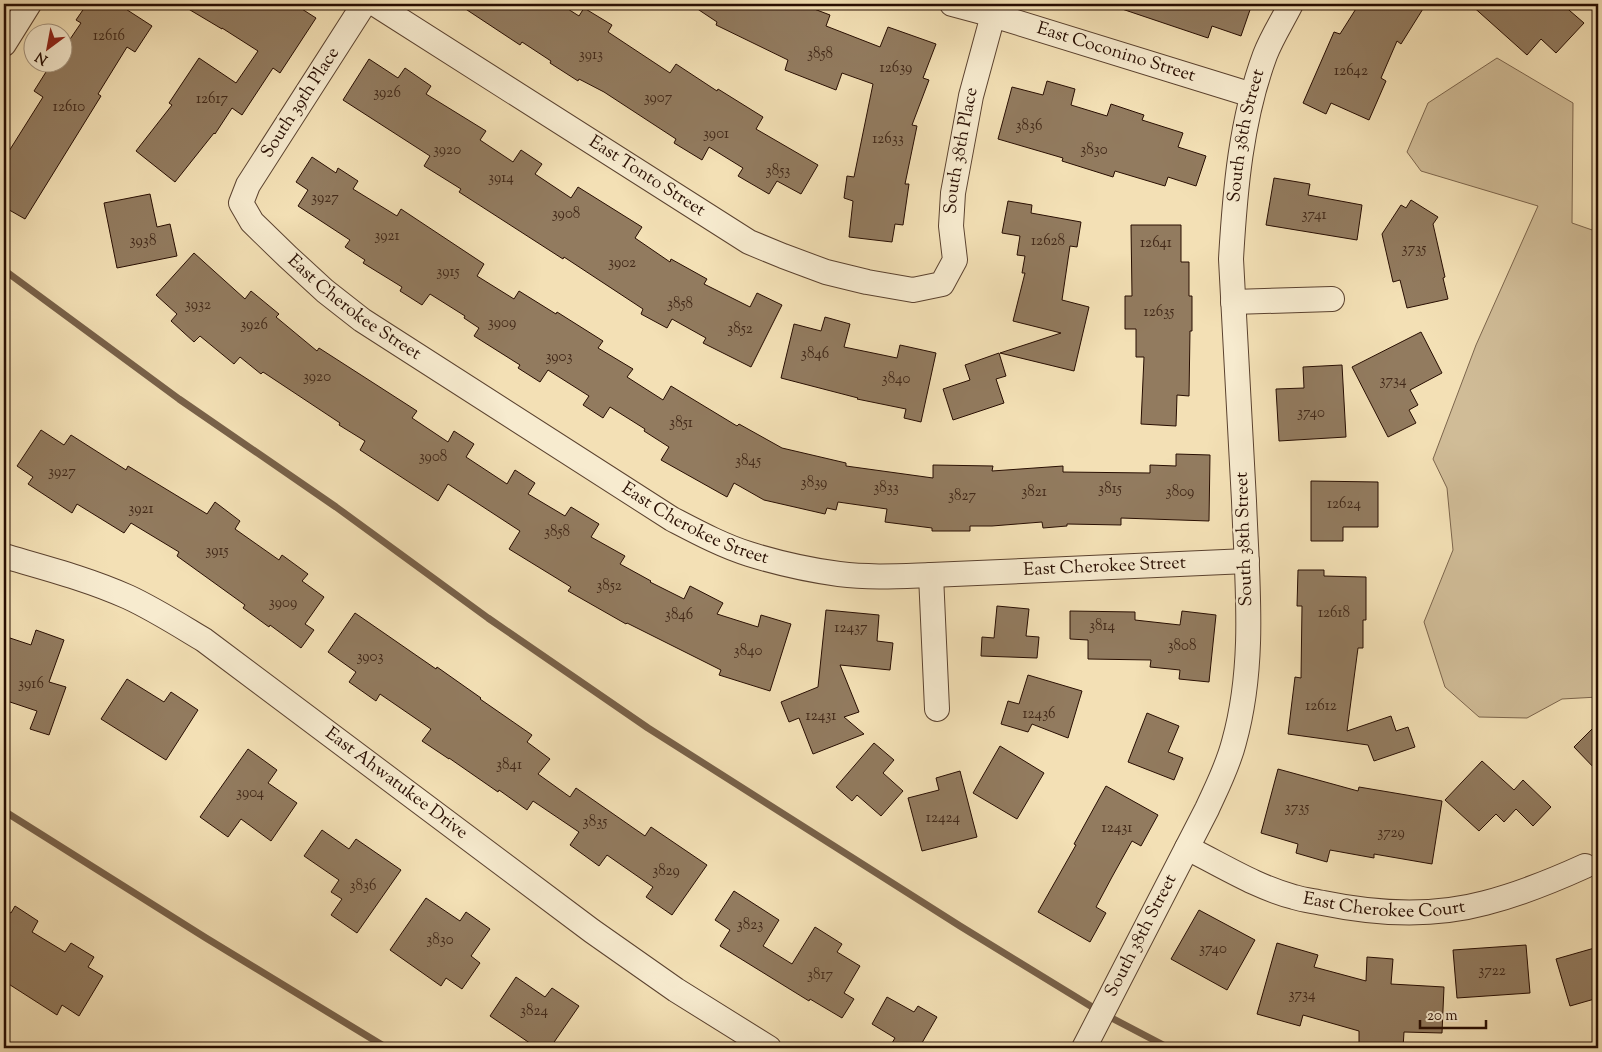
<svg xmlns="http://www.w3.org/2000/svg" width="1602" height="1052" viewBox="0 0 1602 1052" font-family="'Sorts Mill Goudy',serif">
  <rect width="100%" height="100%" fill="#f3e0b5"/>
  <filter id="stains"><feTurbulence type="fractalNoise" baseFrequency=".004" numOctaves="4"/><feColorMatrix values="0 0 0 0 .2 0 0 0 0 .09 0 0 0 0 .02 0 0 0 .5 -.17"/></filter>
  <radialGradient id="worn" r=".72"><stop offset=".6" stop-color="#630" stop-opacity="0"/><stop offset="1" stop-color="#630" stop-opacity=".3"/></radialGradient>
  <!-- green -->
  <path fill="#d0bc97" stroke="#7c654c" d="M 1497,58 L 1573,103 L 1572,223 L 1598,232 L 1598,697 L 1562,699 L 1527,718 L 1479,717 L 1445,687 L 1424,622 L 1453,550 L 1447,488 L 1433,459 L 1476,345 L 1538,206 L 1421,171 L 1407,152 L 1428,103 Z"/>
  <g fill="none" stroke-linecap="round" stroke-linejoin="round">
    <!-- stream -->
    <path stroke="#786149" stroke-width="7" d="M 4,270 L 179,399 L 336,507 L 488,618 L 648,728 L 960,926 L 1102,1013 L 1169,1048
      M 4,811 L 206,938 L 387,1048"/>
  </g>
  <!-- building -->
  <path fill="#927b5f" stroke="#280e02" d="M 87,4 L 118,4 L 152,26 L 135,52 L 127,47 L 98,94 L 101,96 L 25,219 L 4,207 L 4,159 L 43,97 L 34,91 L 51,64 L 53,65 L 55,62 L 62,62 L 62,51 L 81,23 L 76,20 Z
    M 180,4 L 294,4 L 316,18 L 280,73 L 273,68 L 242,115 L 232,108 L 215,134 L 214,133 L 175,182 L 136,151 L 172,105 L 169,103 L 199,58 L 236,83 L 258,51 L 222,28 L 222,29 Z
    M 458,4 L 560,4 L 579,16 L 584,8 L 612,25 L 608,32 L 670,73 L 676,64 L 717,91 L 718,89 L 763,117 L 756,129 L 818,165 L 801,194 L 777,181 L 769,194 L 738,176 L 743,168 L 709,147 L 702,160 L 674,143 L 676,139 L 604,92 L 579,79 L 578,81 L 550,63 L 551,61 L 522,42 L 520,45 Z
    M 690,4 L 801,4 L 830,15 L 826,26 L 880,47 L 888,27 L 936,44 L 923,78 L 929,80 L 912,125 L 917,126 L 905,184 L 909,184 L 903,225 L 895,224 L 892,242 L 849,237 L 853,201 L 844,198 L 847,176 L 854,177 L 873,84 L 842,73 L 836,90 L 785,70 L 788,60 L 716,25 L 717,22 Z
    M 1117,4 L 1252,4 L 1241,36 L 1212,26 L 1208,38 L 1116,7 Z
    M 1359,4 L 1426,4 L 1401,44 L 1397,41 L 1381,78 L 1386,81 L 1369,120 L 1331,103 L 1326,114 L 1303,103 L 1334,32 L 1340,34 Z
    M 1470,4 L 1562,4 L 1584,23 L 1556,53 L 1541,39 L 1527,55 Z
    M 369,59 L 398,78 L 405,68 L 431,86 L 426,94 L 486,131 L 480,140 L 513,162 L 521,150 L 542,164 L 535,174 L 571,198 L 578,187 L 642,227 L 635,238 L 670,262 L 671,259 L 707,279 L 704,284 L 750,307 L 757,293 L 782,305 L 751,367 L 703,343 L 706,338 L 672,319 L 667,328 L 641,314 L 643,309 L 564,257 L 563,259 L 459,192 L 461,189 L 424,166 L 430,156 L 343,100 Z
    M 1047,81 L 1075,89 L 1071,105 L 1107,116 L 1111,104 L 1144,115 L 1142,120 L 1183,133 L 1178,147 L 1206,156 L 1196,186 L 1168,177 L 1165,186 L 1115,171 L 1113,177 L 1062,161 L 1063,158 L 998,139 L 1012,87 L 1043,95 Z
    M 312,157 L 336,173 L 338,168 L 358,181 L 353,189 L 397,216 L 401,209 L 484,264 L 477,276 L 514,299 L 519,291 L 556,314 L 557,312 L 603,341 L 598,348 L 633,369 L 627,377 L 663,400 L 671,386 L 737,426 L 739,424 L 782,448 L 846,463 L 846,466 L 933,478 L 933,465 L 993,466 L 992,471 L 1063,466 L 1063,472 L 1150,473 L 1150,465 L 1176,466 L 1176,454 L 1210,455 L 1209,521 L 1121,518 L 1121,525 L 1067,524 L 1067,526 L 1043,528 L 1042,522 L 992,526 L 970,526 L 970,531 L 932,531 L 932,528 L 885,522 L 887,509 L 838,502 L 836,510 L 827,508 L 825,514 L 764,500 L 734,483 L 727,497 L 661,460 L 669,447 L 644,431 L 645,429 L 610,407 L 603,418 L 583,405 L 589,396 L 548,370 L 540,382 L 518,368 L 520,365 L 474,336 L 479,328 L 464,318 L 465,316 L 430,294 L 422,305 L 400,291 L 402,287 L 363,263 L 365,260 L 345,247 L 350,240 L 298,206 L 308,190 L 296,182 Z
    M 1274,178 L 1310,184 L 1308,195 L 1362,205 L 1357,240 L 1266,225 Z
    M 150,194 L 157,227 L 170,224 L 177,256 L 117,268 L 104,203 Z
    M 1411,200 L 1438,217 L 1433,224 L 1445,277 L 1443,278 L 1448,299 L 1407,308 L 1400,280 L 1393,282 L 1382,234 L 1401,205 L 1406,208 Z
    M 1008,201 L 1032,205 L 1031,213 L 1081,222 L 1077,247 L 1070,246 L 1062,300 L 1089,307 L 1074,371 L 1000,353 L 1061,333 L 1013,321 L 1025,273 L 1022,273 L 1025,256 L 1017,255 L 1020,236 L 1002,233 Z
    M 1131,225 L 1181,225 L 1181,262 L 1189,262 L 1189,296 L 1192,296 L 1192,331 L 1190,331 L 1189,396 L 1177,395 L 1176,426 L 1141,424 L 1144,357 L 1136,357 L 1136,329 L 1125,329 L 1125,296 L 1132,296 Z
    M 194,253 L 245,299 L 251,291 L 279,314 L 276,317 L 317,351 L 319,348 L 417,411 L 412,418 L 448,442 L 454,431 L 474,444 L 466,457 L 507,484 L 515,470 L 535,483 L 528,494 L 565,516 L 571,507 L 599,524 L 591,537 L 625,556 L 620,564 L 651,581 L 650,582 L 684,599 L 690,586 L 723,603 L 717,614 L 758,627 L 761,615 L 791,624 L 770,691 L 719,675 L 721,670 L 627,623 L 626,624 L 568,591 L 571,587 L 509,549 L 520,531 L 448,484 L 438,501 L 360,450 L 365,441 L 339,425 L 340,423 L 263,372 L 261,374 L 240,357 L 234,364 L 200,336 L 194,342 L 171,321 L 177,314 L 156,295 Z
    M 825,317 L 850,324 L 844,347 L 897,358 L 900,345 L 936,353 L 921,422 L 904,418 L 906,409 L 857,399 L 858,398 L 781,378 L 794,324 L 821,331 Z
    M 1421,332 L 1442,373 L 1410,390 L 1418,405 L 1409,410 L 1416,423 L 1388,437 L 1352,367 Z
    M 999,353 L 1006,376 L 996,379 L 1004,403 L 953,420 L 943,389 L 970,380 L 965,365 Z
    M 1342,365 L 1346,437 L 1279,441 L 1276,389 L 1304,388 L 1303,367 Z
    M 41,430 L 64,445 L 71,435 L 126,470 L 128,466 L 207,514 L 215,502 L 240,521 L 235,529 L 279,560 L 282,555 L 308,574 L 302,581 L 324,597 L 305,624 L 314,630 L 301,648 L 270,625 L 269,627 L 243,608 L 245,605 L 177,556 L 179,552 L 131,523 L 124,533 L 77,504 L 72,513 L 28,484 L 33,477 L 17,466 Z
    M 1311,481 L 1378,482 L 1378,527 L 1343,527 L 1343,541 L 1311,541 Z
    M 1298,570 L 1324,570 L 1324,576 L 1366,577 L 1366,620 L 1363,620 L 1363,648 L 1358,648 L 1347,731 L 1391,716 L 1396,731 L 1408,727 L 1415,747 L 1374,761 L 1368,745 L 1288,734 L 1295,677 L 1301,678 L 1302,606 L 1297,606 Z
    M 997,606 L 1029,609 L 1026,636 L 1039,637 L 1037,658 L 981,656 L 982,637 L 994,638 Z
    M 826,610 L 879,615 L 877,641 L 893,643 L 890,670 L 840,665 L 859,712 L 844,717 L 864,734 L 813,754 L 799,718 L 789,722 L 781,702 L 818,687 Z
    M 1070,611 L 1135,612 L 1135,620 L 1180,625 L 1182,611 L 1216,615 L 1209,682 L 1179,679 L 1180,670 L 1150,667 L 1151,660 L 1088,659 L 1088,640 L 1070,639 Z
    M 355,613 L 436,669 L 437,667 L 481,698 L 480,699 L 532,735 L 527,742 L 550,759 L 538,774 L 570,797 L 576,788 L 645,836 L 651,827 L 707,865 L 672,915 L 646,897 L 653,887 L 607,855 L 599,866 L 570,845 L 579,832 L 533,801 L 527,810 L 499,790 L 498,792 L 449,758 L 449,759 L 422,741 L 431,729 L 380,694 L 376,701 L 349,682 L 356,672 L 328,652 Z
    M 36,630 L 64,640 L 49,682 L 66,687 L 49,735 L 30,729 L 37,711 L 4,700 L 4,636 L 31,645 Z
    M 1028,675 L 1082,691 L 1068,738 L 1032,724 L 1028,732 L 1001,724 L 1008,701 L 1019,704 Z
    M 127,679 L 164,702 L 171,692 L 198,710 L 166,760 L 101,719 Z
    M 1147,713 L 1179,726 L 1168,752 L 1183,758 L 1174,780 L 1128,762 Z
    M 1598,723 L 1598,772 L 1574,747 Z
    M 874,743 L 894,760 L 883,773 L 903,791 L 881,816 L 857,795 L 852,801 L 836,787 Z
    M 1000,746 L 1044,773 L 1017,819 L 973,793 Z
    M 248,749 L 277,770 L 268,783 L 297,803 L 271,841 L 241,819 L 228,837 L 200,817 Z
    M 1482,761 L 1514,790 L 1523,780 L 1551,807 L 1533,826 L 1516,809 L 1504,822 L 1496,814 L 1479,831 L 1445,800 Z
    M 1278,769 L 1358,791 L 1359,787 L 1442,801 L 1432,864 L 1374,854 L 1374,858 L 1330,850 L 1327,862 L 1296,853 L 1298,844 L 1261,833 Z
    M 960,771 L 977,837 L 922,851 L 908,798 L 939,790 L 936,778 Z
    M 1106,786 L 1158,815 L 1141,846 L 1132,841 L 1112,877 L 1096,907 L 1106,913 L 1090,942 L 1038,912 L 1076,845 L 1074,844 Z
    M 322,830 L 349,849 L 356,839 L 401,870 L 357,933 L 331,915 L 342,899 L 331,892 L 339,880 L 304,856 Z
    M 734,891 L 779,920 L 763,946 L 792,964 L 815,927 L 842,944 L 837,952 L 860,966 L 844,993 L 854,999 L 842,1018 L 810,999 L 809,1001 L 720,946 L 730,930 L 715,920 Z
    M 426,898 L 460,921 L 466,912 L 490,929 L 471,956 L 480,963 L 462,989 L 446,978 L 441,986 L 390,950 Z
    M 15,906 L 38,921 L 32,932 L 65,952 L 71,943 L 94,957 L 88,967 L 103,976 L 79,1016 L 62,1005 L 57,1015 L 4,981 L 4,909 L 11,913 Z
    M 1199,910 L 1255,940 L 1227,990 L 1171,959 Z
    M 1277,943 L 1318,955 L 1314,967 L 1366,981 L 1367,957 L 1393,959 L 1391,984 L 1444,987 L 1442,1033 L 1404,1032 L 1403,1048 L 1359,1048 L 1359,1031 L 1303,1015 L 1300,1026 L 1257,1014 Z
    M 1526,945 L 1530,993 L 1457,998 L 1453,950 Z
    M 1598,947 L 1598,998 L 1570,1006 L 1556,959 Z
    M 516,977 L 545,997 L 552,988 L 579,1006 L 550,1048 L 537,1048 L 490,1016 Z
    M 887,997 L 914,1012 L 918,1006 L 937,1017 L 919,1048 L 889,1048 L 895,1038 L 872,1024 Z"/>
  <g fill="none" stroke-linecap="round" stroke-linejoin="round">
    <!-- street casing -->
    <g stroke="#5b422f" stroke-width="26">
      <g id="street">
        <path id="s1" d="M 364,4 L 248,185 L 241,203 L 252,222 L 288,257 L 325,291 L 362,320 L 672,519 C 697,532 723,546 749,554 C 778,563 809,570 839,574 C 870,578 901,576 931,575 L 1247,561"/>
        <path id="s2" d="M 375,4 L 749,242 L 783,256 L 826,272 L 867,282 L 913,290 L 942,284 L 955,260 L 951,226 L 953,193 L 971,96 L 993,15"/>
        <path id="s3" d="M 952,4 L 993,15 L 1252,95"/>
        <path d="M 4,44 L 29,4"/>
        <path d="M 1233,302 L 1332,299"/>
        <path id="s4" d="M 4,556 C 45,568 88,579 128,597 C 154,609 179,625 204,640 L 592,931 L 676,990 L 769,1048"/>
        <path d="M 931,575 L 937,709"/>
        <path id="s5" d="M 1187,848 C 1222,865 1256,887 1294,897 C 1303,900 1314,901 1323,903 C 1376,914 1433,917 1485,903 C 1520,894 1552,881 1585,866"/>
        <path id="s6" d="M 1084,1048 L 1207,809 C 1217,787 1228,766 1234,742 C 1256,663 1247,582 1244,501 C 1240,420 1235,340 1231,259 C 1235,190 1241,120 1265,55 C 1272,37 1283,20 1291,4"/>
      </g>
    </g>
    <!-- street -->
    <use href="#street" stroke="#f7ebcf" stroke-width="24"/>
  </g>
  <g text-anchor="middle" dominant-baseline="central" stroke-width="5" stroke-linejoin="round" paint-order="stroke">
    <!-- number labels -->
    <g font-size="15" fill="#422919">
      <text x="109" y="36">12616</text>
      <text x="820" y="54">3858</text>
      <text x="591" y="55">3913</text>
      <text x="896" y="68">12639</text>
      <text x="1351" y="71">12642</text>
      <text x="387" y="93">3926</text>
      <text x="658" y="98">3907</text>
      <text x="212" y="99">12617</text>
      <text x="69" y="107">12610</text>
      <text x="1029" y="126">3836</text>
      <text x="716" y="134">3901</text>
      <text x="888" y="139">12633</text>
      <text x="447" y="150">3920</text>
      <text x="1094" y="150">3830</text>
      <text x="778" y="171">3853</text>
      <text x="501" y="178">3914</text>
      <text x="325" y="198">3927</text>
      <text x="566" y="214">3908</text>
      <text x="1314" y="215">3741</text>
      <text x="387" y="236">3921</text>
      <text x="143" y="241">3938</text>
      <text x="1048" y="241">12628</text>
      <text x="1156" y="243">12641</text>
      <text x="1414" y="249">3735</text>
      <text x="622" y="263">3902</text>
      <text x="448" y="272">3915</text>
      <text x="680" y="304">3858</text>
      <text x="198" y="305">3932</text>
      <text x="1159" y="312">12635</text>
      <text x="502" y="323">3909</text>
      <text x="254" y="325">3926</text>
      <text x="740" y="329">3852</text>
      <text x="815" y="354">3846</text>
      <text x="559" y="357">3903</text>
      <text x="317" y="377">3920</text>
      <text x="896" y="379">3840</text>
      <text x="1393" y="381">3734</text>
      <text x="1311" y="413">3740</text>
      <text x="681" y="423">3851</text>
      <text x="433" y="457">3908</text>
      <text x="748" y="461">3845</text>
      <text x="62" y="472">3927</text>
      <text x="814" y="483">3839</text>
      <text x="886" y="488">3833</text>
      <text x="1110" y="489">3815</text>
      <text x="1034" y="492">3821</text>
      <text x="1180" y="492">3809</text>
      <text x="962" y="496">3827</text>
      <text x="1344" y="504">12624</text>
      <text x="141" y="509">3921</text>
      <text x="557" y="532">3858</text>
      <text x="217" y="551">3915</text>
      <text x="609" y="586">3852</text>
      <text x="283" y="603">3909</text>
      <text x="1334" y="613">12618</text>
      <text x="679" y="615">3846</text>
      <text x="1102" y="626">3814</text>
      <text x="851" y="628">12437</text>
      <text x="1182" y="646">3808</text>
      <text x="748" y="651">3840</text>
      <text x="370" y="657">3903</text>
      <text x="31" y="684">3916</text>
      <text x="1321" y="706">12612</text>
      <text x="1039" y="714">12436</text>
      <text x="821" y="716">12431</text>
      <text x="509" y="765">3841</text>
      <text x="250" y="793">3904</text>
      <text x="1297" y="808">3735</text>
      <text x="943" y="818">12424</text>
      <text x="595" y="822">3835</text>
      <text x="1117" y="828">12431</text>
      <text x="1391" y="833">3729</text>
      <text x="666" y="871">3829</text>
      <text x="363" y="886">3836</text>
      <text x="750" y="925">3823</text>
      <text x="440" y="940">3830</text>
      <text x="1213" y="949">3740</text>
      <text x="1492" y="971">3722</text>
      <text x="820" y="975">3817</text>
      <text x="1302" y="995">3734</text>
      <text x="534" y="1011">3824</text>
    </g>
    <!-- street labels -->
    <g font-size="18" fill="#280e02" stroke="#f7ebcf">
      <text stroke="none"><textPath href="#s3" startOffset="171">East Coconino Street</textPath></text>
      <text transform="translate(301 103) rotate(-57)">South 39th Place</text>
      <text stroke="none"><textPath href="#s6" startOffset="950">South 38th Street</textPath></text>
      <text stroke="none"><textPath href="#s2" startOffset="782">South 38th Place</textPath></text>
      <text stroke="none"><textPath href="#s2" startOffset="322">East Tonto Street</textPath></text>
      <text stroke="none"><textPath href="#s1" startOffset="390">East Cherokee Street</textPath></text>
      <text stroke="none"><textPath href="#s1" startOffset="795">East Cherokee Street</textPath></text>
      <text transform="translate(1245 539) rotate(-92)">South 38th Street</text>
      <text stroke="none"><textPath href="#s1" startOffset="1215">East Cherokee Street</textPath></text>
      <text stroke="none"><textPath href="#s4" startOffset="458">East Ahwatukee Drive</textPath></text>
      <text stroke="none"><textPath href="#s5" startOffset="209">East Cherokee Court</textPath></text>
      <text stroke="none"><textPath href="#s6" startOffset="126">South 38th Street</textPath></text>
    </g>
  </g>
  <!-- margin -->
  <rect width="1602" height="1052" fill="none" stroke="#f3e0b5" stroke-width="20"/>
  <rect x="5" y="5" width="1592" height="1042" fill="none" stroke="#280e02" stroke-width="2.5"/>
  <rect x="10" y="10" width="1582" height="1032" fill="none" stroke="#280e02"/>
  <!-- north arrow -->
  <g transform="translate(48 48) rotate(212)"><circle r="24" fill="#f7ebcf" stroke="#a4937d"/>
  <path d="M0-4L9 19L0 12L-9 19Z" fill="#8f2418"/>
  <text y="-8" font-size="14" font-weight="bold" text-anchor="middle" fill="#280e02">N</text>
  </g>
  <!-- scale -->
  <path d="M1420 1020v8h66v-8" fill="none" stroke="#280e02" stroke-width="2.5"/>
  <text x="1427" y="1020" font-size="15" fill="#280e02" stroke="#f7ebcf" stroke-width="4" paint-order="stroke">20 m</text>
  <rect width="100%" height="100%" filter="url(#stains)"/>
  <rect width="100%" height="100%" fill="url(#worn)"/>
</svg>
